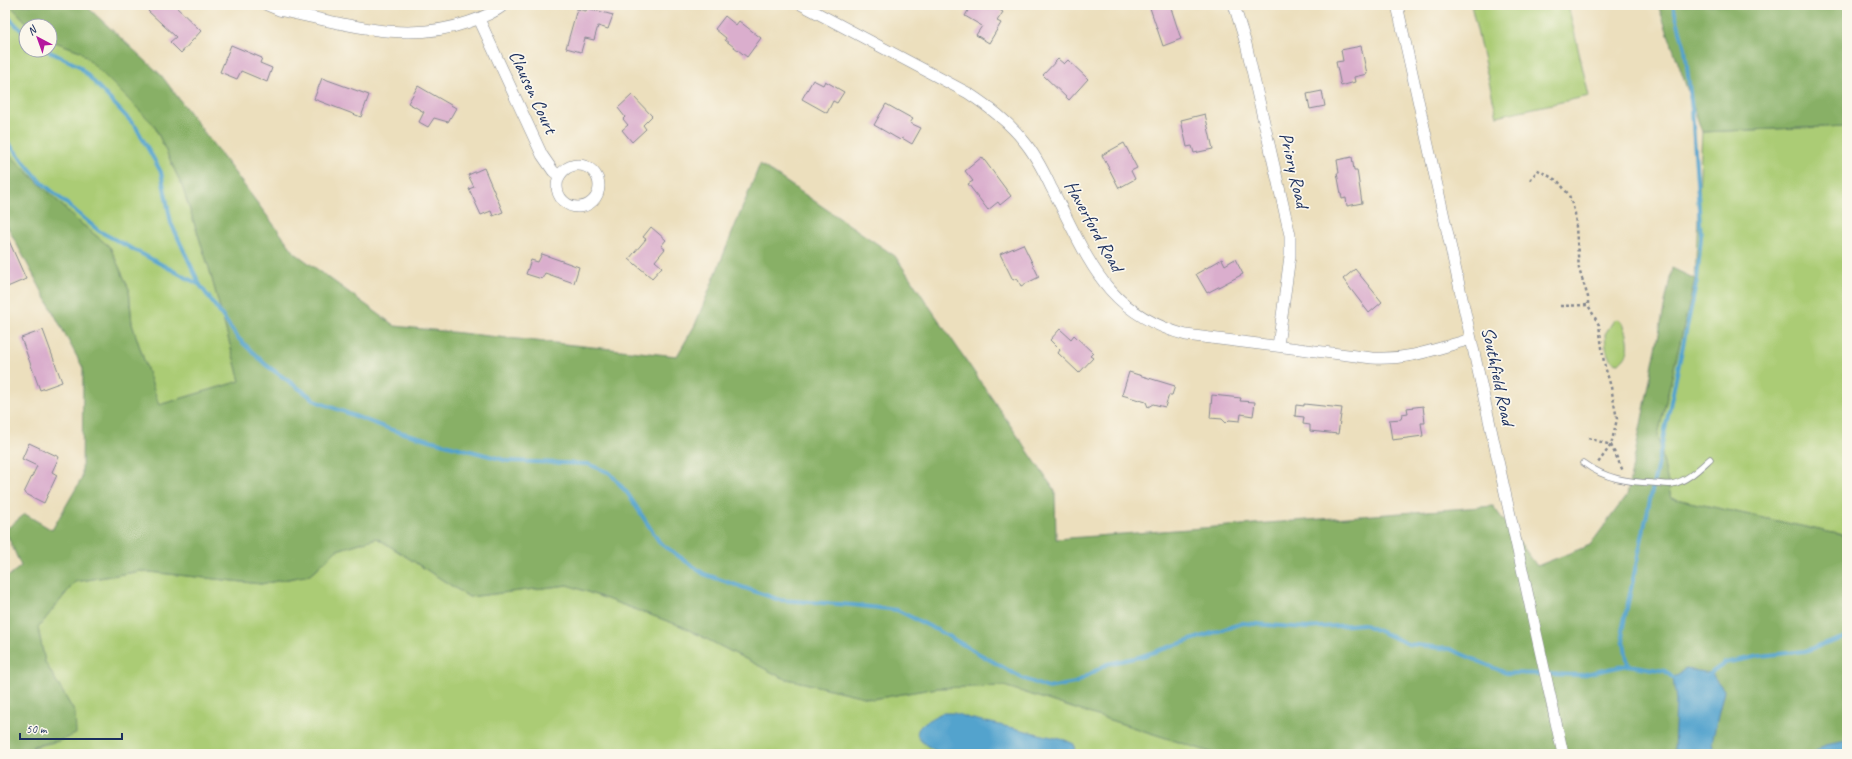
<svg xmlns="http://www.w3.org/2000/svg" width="1852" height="759" viewBox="0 0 1852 759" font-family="Caveat,sans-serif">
  <rect width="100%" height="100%" fill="#fbf7ec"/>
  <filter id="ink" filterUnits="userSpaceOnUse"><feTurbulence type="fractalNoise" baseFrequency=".025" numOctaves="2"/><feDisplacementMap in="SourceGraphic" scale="8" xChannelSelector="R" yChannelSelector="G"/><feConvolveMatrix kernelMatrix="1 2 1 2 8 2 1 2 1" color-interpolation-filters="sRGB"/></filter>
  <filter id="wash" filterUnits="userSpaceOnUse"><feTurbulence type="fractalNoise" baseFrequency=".012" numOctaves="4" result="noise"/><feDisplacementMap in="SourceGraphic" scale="16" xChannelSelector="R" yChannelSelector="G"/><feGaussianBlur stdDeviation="0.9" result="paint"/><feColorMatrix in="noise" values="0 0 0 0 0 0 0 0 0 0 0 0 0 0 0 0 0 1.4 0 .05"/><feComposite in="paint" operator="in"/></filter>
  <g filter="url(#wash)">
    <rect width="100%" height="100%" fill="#ecdfbd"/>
    <!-- green -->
    <path fill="#abcc74" stroke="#637e69" d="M 5,5 L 10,5 L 30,26 L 26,26 L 26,50 L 50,50 L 50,40 L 80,51 L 154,125 L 182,186 L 209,268 L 240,381 L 159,405 L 132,324 L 129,289 L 110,247 L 78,221 L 16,161 L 5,148 Z
      M 1471,5 L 1568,5 L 1589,96 L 1497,116 Z
      M 1847,126 L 1847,536 L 1671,498 L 1658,435 L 1695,279 L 1702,132 Z
      M 1619,319 C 1626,325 1631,344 1627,353 C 1626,356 1622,360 1619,363 C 1605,362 1606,345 1605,334 L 1614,320 Z
      M 377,538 L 469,597 L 568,585 L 681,626 L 783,678 L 873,699 L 937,688 L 1004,686 L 1216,754 L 33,754 L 33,747 L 59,741 L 75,713 L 45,662 L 38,628 L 75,582 L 141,571 L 261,584 L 310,575 L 337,550 Z"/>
    <!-- forest -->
    <path fill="#88b066" stroke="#527062" d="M 10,5 L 85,5 L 161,75 L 295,253 L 395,326 L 677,356 L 695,325 L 760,164 L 895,256 L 1055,491 L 1056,539 L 1493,506 L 1537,566 L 1590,545 L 1627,495 L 1672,268 L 1695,279 L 1658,435 L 1671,498 L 1847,536 L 1847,754 L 1564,754 L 1539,750 L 1530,754 L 1216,754 L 1004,686 L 937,688 L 873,699 L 783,678 L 681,626 L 568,585 L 469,597 L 377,538 L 337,550 L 310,575 L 261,584 L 141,571 L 75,582 L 38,628 L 45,662 L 75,713 L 76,734 L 59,741 L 33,746 L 33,754 L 5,754 L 5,579 L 21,566 L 5,530 L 25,514 L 52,530 L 82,478 L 83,368 L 5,222 L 5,148 L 16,161 L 78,221 L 110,247 L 129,289 L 132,324 L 159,405 L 240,381 L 209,268 L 182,186 L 154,125 L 80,51 L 50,40 L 50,26 L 30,26 Z
      M 1658,5 L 1847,5 L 1847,126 L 1702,132 Z"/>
    <!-- water -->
    <path fill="#53a3cd" stroke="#376996" d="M 1685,669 L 1711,673 L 1724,690 L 1712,742 L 1714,754 L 1674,754 L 1676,700 L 1673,678 Z
      M 942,713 L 954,713 L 969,718 L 1065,740 L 1074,744 L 1075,754 L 943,754 C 909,739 909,728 942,713 Z
      M 1847,741 L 1847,754 L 1812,754 L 1825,745 Z"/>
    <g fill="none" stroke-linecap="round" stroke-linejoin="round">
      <!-- stream -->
      <path stroke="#53a3cd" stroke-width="4" d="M 5,14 L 26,35
        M 46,50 L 79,66 L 136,127 L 161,172 L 171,223 L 200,285 L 238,338 L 266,365 L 318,402 L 392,430 L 508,461 L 588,464 L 610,473 L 628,494 L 660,543 L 704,574 L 780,600 L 853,605 L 897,610 L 939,631 L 1022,678 L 1048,688 L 1075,683 L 1107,664 L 1139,657 L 1243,623 L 1307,628 L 1363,624 L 1408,644 L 1450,649 L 1506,673 L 1581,675 L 1628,665 L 1665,671 L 1673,678
        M 5,139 L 40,181 L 99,231 L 200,285
        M 1628,665 L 1622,631 L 1697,280 L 1701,237 L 1692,110 L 1685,49 L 1673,5
        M 1711,673 L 1725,663 L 1760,656 L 1805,651 L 1840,639 L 1847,638"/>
    </g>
    <g id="blocks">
      <!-- building -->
      <path fill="#daaecd" d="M 154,5 L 174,5 L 201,31 L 181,53 L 170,42 L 176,37 L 148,11 Z
        M 971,5 L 991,5 L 1003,12 L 997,21 L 1001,23 L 989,43 L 976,35 L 982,26 L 965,16 Z
        M 1149,5 L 1170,5 L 1181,39 L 1163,46 Z
        M 587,8 L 613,15 L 608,29 L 598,26 L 594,40 L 585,38 L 581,52 L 566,48 L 577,9 L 586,11 Z
        M 725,16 L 736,25 L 739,21 L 761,38 L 747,57 L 725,40 L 726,38 L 715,29 Z
        M 231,45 L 262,58 L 260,63 L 272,68 L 267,82 L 241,71 L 237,79 L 220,72 Z
        M 1361,46 L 1367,74 L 1354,77 L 1355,82 L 1341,86 L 1336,62 L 1343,61 L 1341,50 Z
        M 1058,59 L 1064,64 L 1068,60 L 1088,79 L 1069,100 L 1043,75 Z
        M 322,78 L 369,95 L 361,117 L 314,99 Z
        M 813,80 L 823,85 L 825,81 L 844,92 L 837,103 L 833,101 L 827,113 L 802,99 Z
        M 418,86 L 456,108 L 448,122 L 434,118 L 428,127 L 419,122 L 424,112 L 408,103 Z
        M 1322,91 L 1325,106 L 1310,109 L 1307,94 Z
        M 632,95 L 652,116 L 643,125 L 646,129 L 632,142 L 622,130 L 628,125 L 623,119 L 625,117 L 618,108 Z
        M 886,104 L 913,119 L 910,123 L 921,128 L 912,144 L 902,138 L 900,140 L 874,125 Z
        M 1205,114 L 1213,149 L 1194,153 L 1192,146 L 1187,147 L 1181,120 Z
        M 1124,143 L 1137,168 L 1131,171 L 1135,179 L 1119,188 L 1102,155 Z
        M 982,157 L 1011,196 L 1000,205 L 998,202 L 988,210 L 968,184 L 973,181 L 965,171 Z
        M 1352,157 L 1354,170 L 1357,170 L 1362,203 L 1347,206 L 1346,198 L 1342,199 L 1337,173 L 1339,173 L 1337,160 Z
        M 484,168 L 503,212 L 493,216 L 491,211 L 481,215 L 469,189 L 474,187 L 468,175 Z
        M 651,227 L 666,240 L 661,246 L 665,249 L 655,261 L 662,267 L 652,278 L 629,259 L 646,239 L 643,237 Z
        M 5,232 L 26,279 L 5,288 Z
        M 1023,244 L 1039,277 L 1021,286 L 1017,278 L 1013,280 L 1000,254 Z
        M 542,254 L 579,267 L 574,283 L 545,273 L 542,279 L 526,274 L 531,260 L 538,262 Z
        M 1222,259 L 1225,265 L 1235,259 L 1243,274 L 1207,293 L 1196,274 Z
        M 1355,269 L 1382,302 L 1369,313 L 1343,279 Z
        M 1060,329 L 1071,339 L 1074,335 L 1093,353 L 1090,356 L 1093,358 L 1079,373 L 1058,353 L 1060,350 L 1050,340 Z
        M 43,330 L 62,382 L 40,390 L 21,338 Z
        M 1129,372 L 1175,386 L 1172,395 L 1169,395 L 1165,407 L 1153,404 L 1148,407 L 1146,402 L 1122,395 Z
        M 1212,395 L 1241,398 L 1240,401 L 1255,402 L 1253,416 L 1241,414 L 1240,421 L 1229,420 L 1226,423 L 1222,419 L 1210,418 Z
        M 1304,404 L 1342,408 L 1338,434 L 1310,431 L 1310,425 L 1303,424 L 1304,417 L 1295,416 L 1296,405 L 1304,406 Z
        M 1423,406 L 1425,423 L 1421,423 L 1423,436 L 1392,440 L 1389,420 L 1401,419 L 1402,414 L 1408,413 L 1407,408 Z
        M 29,443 L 59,457 L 52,472 L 57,475 L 44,503 L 24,493 L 37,466 L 22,459 Z"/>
    </g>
  </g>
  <g filter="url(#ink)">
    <use href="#blocks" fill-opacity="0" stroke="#84878e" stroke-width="1"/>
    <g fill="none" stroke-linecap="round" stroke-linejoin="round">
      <!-- lane casing -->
      <g stroke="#84878e" stroke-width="7">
        <path id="lane" d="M 1584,463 C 1605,479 1628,482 1653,483 C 1659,483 1666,485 1672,484 C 1687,481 1699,469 1710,459"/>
      </g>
      <!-- street casing -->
      <g stroke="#84878e" stroke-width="12">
        <path id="street" d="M 267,5 L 279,10 C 343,23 404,45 469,22 C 481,18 494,13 504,5
          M 802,5 L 968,93 C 989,107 1008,121 1023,140 C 1035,154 1043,170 1051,187 C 1088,256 1102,312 1186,335 L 1372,358 C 1409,360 1436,349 1471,339
          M 1234,5 L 1246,44 L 1290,235 L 1290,256 L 1278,346
          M 1397,5 L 1563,754
          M 479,19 L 542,155 L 553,171 L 559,176
          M557 186a21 21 0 1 1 42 0a21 21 0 1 1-42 0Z"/>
      </g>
      <!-- path -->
      <path stroke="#84878e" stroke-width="2.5" stroke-dasharray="3 3" stroke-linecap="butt" d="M 1530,180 L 1538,170 L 1558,181 L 1569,195 L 1575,213 L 1579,269 L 1588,297 L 1588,305 L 1599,325 L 1604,363 L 1611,387 L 1617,419 L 1611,445 L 1598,463
        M 1560,306 L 1588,305
        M 1588,438 L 1611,445 L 1623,471"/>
      <!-- lane -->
      <use href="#lane" stroke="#fff" stroke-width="5.5"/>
      <!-- street -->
      <use href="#street" stroke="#fff" stroke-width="11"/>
    </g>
  </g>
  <g text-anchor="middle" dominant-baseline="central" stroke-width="3.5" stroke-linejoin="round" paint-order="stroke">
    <!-- street labels -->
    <g font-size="19" fill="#1b2f5e" stroke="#fbf7ec">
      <text transform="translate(533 92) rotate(65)">Clausen Court</text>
      <text transform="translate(1294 170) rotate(77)">Priory Road</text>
      <text transform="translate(1094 226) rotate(61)">Haverford Road</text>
      <text transform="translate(1498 376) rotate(78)">Southfield Road</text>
    </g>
  </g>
  <!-- margin -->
  <rect width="1852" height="759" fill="none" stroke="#fbf7ec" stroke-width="20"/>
  <!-- north arrow -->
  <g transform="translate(38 38) rotate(319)"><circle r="19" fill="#fbf7ec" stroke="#a1a7b3"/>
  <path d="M0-3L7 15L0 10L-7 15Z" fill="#b5179e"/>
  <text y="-6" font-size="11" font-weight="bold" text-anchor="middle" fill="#1b2f5e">N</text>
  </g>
  <!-- scale -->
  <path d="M20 733v6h102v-6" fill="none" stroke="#1b2f5e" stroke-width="2"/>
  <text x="26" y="733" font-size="12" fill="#1b2f5e" stroke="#fbf7ec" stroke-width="3" paint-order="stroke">50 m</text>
</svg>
